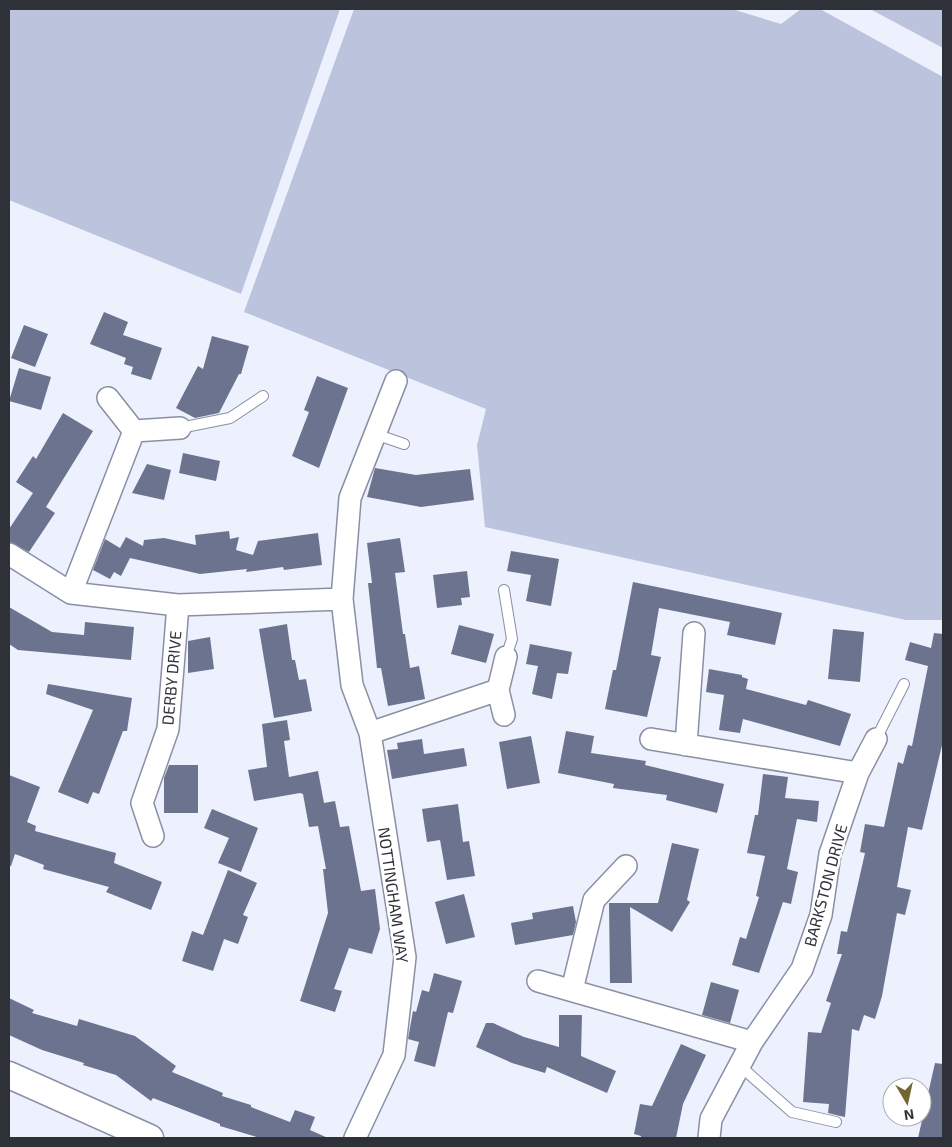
<svg xmlns="http://www.w3.org/2000/svg" width="952" height="1147" viewBox="0 0 952 1147" font-family="'Exo 2',sans-serif">
  <rect width="100%" height="100%" fill="#edf1fe"/>
  <!-- green -->
  <path fill="#bcc3dc" d="M 9,9 L 340,9 L 241,294 L 9,200 Z
    M 354,9 L 732,9 L 781,24 L 801,9 L 820,9 L 943,77 L 943,620 L 906,620 L 485,527 L 477,445 L 486,409 L 244,312 Z
    M 870,9 L 943,9 L 943,48 Z"/>
  <!-- building -->
  <path fill="#6c738f" d="M 104,312 L 128,322 L 123,335 L 162,348 L 151,380 L 131,374 L 133,367 L 124,364 L 126,358 L 90,344 Z
    M 24,325 L 48,334 L 35,367 L 11,358 Z
    M 212,336 L 249,346 L 241,374 L 239,374 L 219,413 L 195,418 L 176,408 L 198,366 L 203,369 Z
    M 19,368 L 51,377 L 41,410 L 9,401 Z
    M 317,376 L 348,388 L 319,468 L 292,456 L 309,412 L 304,410 Z
    M 63,413 L 93,431 L 46,507 L 55,513 L 29,552 L 9,542 L 9,529 L 33,493 L 16,482 L 33,456 L 36,459 Z
    M 183,453 L 220,461 L 216,481 L 179,473 Z
    M 147,464 L 171,470 L 164,500 L 132,493 Z
    M 375,468 L 416,475 L 470,469 L 474,500 L 421,507 L 367,497 Z
    M 229,531 L 230,539 L 239,537 L 236,550 L 253,555 L 258,541 L 318,533 L 322,565 L 284,570 L 283,567 L 246,572 L 247,569 L 200,574 L 130,558 L 121,576 L 114,572 L 110,579 L 93,570 L 105,539 L 120,548 L 126,537 L 143,546 L 144,540 L 164,538 L 196,545 L 195,535 Z
    M 400,538 L 405,572 L 395,573 L 403,634 L 405,634 L 410,668 L 419,666 L 425,699 L 388,706 L 381,668 L 377,668 L 368,583 L 372,583 L 367,543 Z
    M 511,551 L 559,559 L 551,606 L 526,601 L 531,575 L 507,571 Z
    M 467,571 L 470,597 L 461,598 L 462,605 L 437,608 L 433,575 Z
    M 633,582 L 782,613 L 775,645 L 727,635 L 730,622 L 659,608 L 651,655 L 661,657 L 647,717 L 605,709 L 613,670 L 616,670 Z
    M 9,607 L 52,632 L 84,635 L 85,622 L 134,627 L 131,660 L 18,650 L 9,644 Z
    M 287,624 L 292,660 L 295,660 L 299,680 L 306,679 L 312,711 L 274,718 L 259,629 Z
    M 459,625 L 494,634 L 486,663 L 451,654 Z
    M 833,629 L 864,632 L 860,682 L 828,679 Z
    M 934,633 L 943,634 L 943,741 L 922,830 L 908,827 L 897,887 L 911,890 L 905,915 L 897,913 L 882,996 L 875,1019 L 864,1015 L 859,1031 L 852,1029 L 845,1117 L 840,1116 L 828,1113 L 829,1104 L 803,1102 L 808,1032 L 821,1033 L 831,1003 L 826,1001 L 842,954 L 837,954 L 841,931 L 847,932 L 865,853 L 860,852 L 865,824 L 884,827 L 898,762 L 903,764 L 908,745 L 912,746 L 928,666 L 905,660 L 910,642 L 931,648 Z
    M 210,637 L 214,669 L 188,673 L 188,641 Z
    M 530,644 L 572,652 L 568,674 L 557,673 L 552,699 L 532,694 L 538,666 L 526,664 Z
    M 709,669 L 742,675 L 742,677 L 748,679 L 746,689 L 806,705 L 808,700 L 851,714 L 840,746 L 743,719 L 740,733 L 719,730 L 724,695 L 706,692 Z
    M 48,684 L 132,698 L 127,731 L 123,731 L 99,794 L 93,792 L 88,804 L 58,792 L 93,710 L 46,694 Z
    M 287,720 L 290,740 L 284,741 L 289,777 L 318,771 L 324,803 L 335,801 L 340,827 L 349,826 L 361,891 L 375,889 L 380,929 L 372,954 L 349,948 L 334,989 L 342,991 L 335,1012 L 300,1001 L 328,913 L 323,869 L 326,869 L 318,826 L 309,827 L 303,794 L 300,793 L 254,801 L 248,770 L 267,767 L 262,724 Z
    M 566,731 L 594,736 L 591,753 L 646,761 L 645,765 L 724,784 L 717,813 L 666,800 L 667,795 L 613,788 L 614,784 L 558,773 Z
    M 531,736 L 540,783 L 507,789 L 499,742 Z
    M 422,739 L 424,754 L 464,748 L 467,766 L 392,779 L 387,750 L 398,749 L 397,743 Z
    M 169,765 L 198,765 L 198,813 L 164,813 L 164,778 Z
    M 763,774 L 788,777 L 785,798 L 819,801 L 817,822 L 797,819 L 787,869 L 798,872 L 791,904 L 783,902 L 759,973 L 732,965 L 740,937 L 746,939 L 759,897 L 756,896 L 765,856 L 747,853 L 755,815 L 758,815 Z
    M 9,775 L 40,787 L 27,822 L 36,826 L 35,831 L 116,853 L 114,863 L 162,882 L 151,910 L 106,892 L 109,887 L 43,869 L 44,865 L 15,854 L 11,866 L 9,866 Z
    M 458,804 L 463,842 L 469,841 L 475,876 L 447,880 L 440,840 L 427,842 L 422,809 Z
    M 212,809 L 258,828 L 241,872 L 218,863 L 229,838 L 204,828 Z
    M 672,843 L 699,849 L 687,900 L 690,902 L 672,932 L 630,907 L 632,983 L 610,983 L 609,903 L 658,903 Z
    M 228,870 L 257,883 L 243,915 L 248,917 L 238,944 L 224,939 L 213,971 L 182,961 L 192,931 L 203,935 Z
    M 464,894 L 475,937 L 446,944 L 435,902 Z
    M 573,906 L 576,922 L 573,935 L 515,945 L 511,923 L 533,919 L 532,913 Z
    M 434,973 L 462,981 L 453,1013 L 448,1012 L 435,1067 L 414,1061 L 419,1042 L 408,1039 L 413,1011 L 416,1012 L 422,990 L 429,992 Z
    M 711,982 L 739,990 L 730,1023 L 702,1015 Z
    M 9,998 L 34,1010 L 32,1013 L 77,1026 L 79,1019 L 135,1036 L 176,1066 L 172,1072 L 223,1093 L 222,1096 L 251,1105 L 251,1107 L 290,1122 L 295,1110 L 315,1117 L 310,1130 L 328,1138 L 260,1138 L 220,1126 L 220,1124 L 153,1098 L 151,1101 L 116,1075 L 83,1065 L 84,1063 L 42,1050 L 9,1035 Z
    M 559,1015 L 582,1015 L 581,1056 L 616,1071 L 607,1093 L 547,1067 L 545,1073 L 512,1063 L 476,1047 L 486,1023 L 493,1023 L 524,1037 L 559,1047 Z
    M 681,1044 L 706,1055 L 683,1104 L 676,1138 L 641,1138 L 641,1136 L 634,1134 L 640,1104 L 652,1106 Z
    M 935,1063 L 943,1064 L 943,1138 L 918,1138 Z"/>
  <g fill="none" stroke-linecap="round" stroke-linejoin="round">
    <!-- service casing -->
    <g stroke="#8a8fa3" stroke-width="12">
      <path id="service" d="M 180,428 L 230,418 L 263,396
        M 375,434 L 404,444
        M 504,590 L 512,639 L 506,657
        M 876,739 L 904,684
        M 739,1065 L 792,1112 L 836,1122"/>
    </g>
    <!-- minor casing -->
    <g stroke="#8a8fa3" stroke-width="24">
      <path id="minor" d="M 108,398 L 134,431
        M 134,431 L 180,428
        M 9,554 L 71,593 L 178,605 L 342,599
        M 71,593 L 134,431
        M 504,715 L 498,690 L 506,657
        M 370,733 L 498,690
        M 651,739 L 858,773
        M 686,745 L 694,633
        M 153,836 L 142,803 L 168,729 L 178,605
        M 538,981 L 752,1042
        M 572,990 L 594,900 L 626,866
        M 355,1138 L 394,1055 L 405,957 L 370,733 L 352,685 L 342,599 L 350,498 L 396,381
        M 709,1138 L 711,1119 L 752,1042 L 802,969 L 821,915 L 830,854 L 858,773 L 876,739"/>
    </g>
    <!-- tertiary casing -->
    <g stroke="#8a8fa3" stroke-width="29">
      <path id="tertiary" d="M 9,1075 L 150,1138"/>
    </g>
    <!-- service -->
    <use href="#service" stroke="#fff" stroke-width="10"/>
    <!-- minor -->
    <use href="#minor" stroke="#fff" stroke-width="21"/>
    <!-- tertiary -->
    <use href="#tertiary" stroke="#fff" stroke-width="26"/>
  </g>
  <g text-anchor="middle" dominant-baseline="central" stroke-width="5" stroke-linejoin="round" paint-order="stroke">
    <!-- street labels -->
    <g font-size="16" fill="#2f3139" stroke="#fff">
      <text transform="translate(171 678) rotate(-85)">DERBY DRIVE</text>
      <text transform="translate(825 885) rotate(-75)">BARKSTON DRIVE</text>
      <text transform="translate(394 895) rotate(82)">NOTTINGHAM WAY</text>
    </g>
  </g>
  <!-- border -->
  <rect width="952" height="1147" fill="none" stroke="#2f3139" stroke-width="20"/>
  <!-- north arrow -->
  <g transform="translate(907 1102) rotate(171)"><circle r="24" fill="#ffffff" stroke="#acadb0"/>
  <path d="M0-4L9 19L0 12L-9 19Z" fill="#746633"/>
  <text y="-8" font-size="14" font-weight="bold" text-anchor="middle" fill="#2f3139">N</text>
  </g>
</svg>
